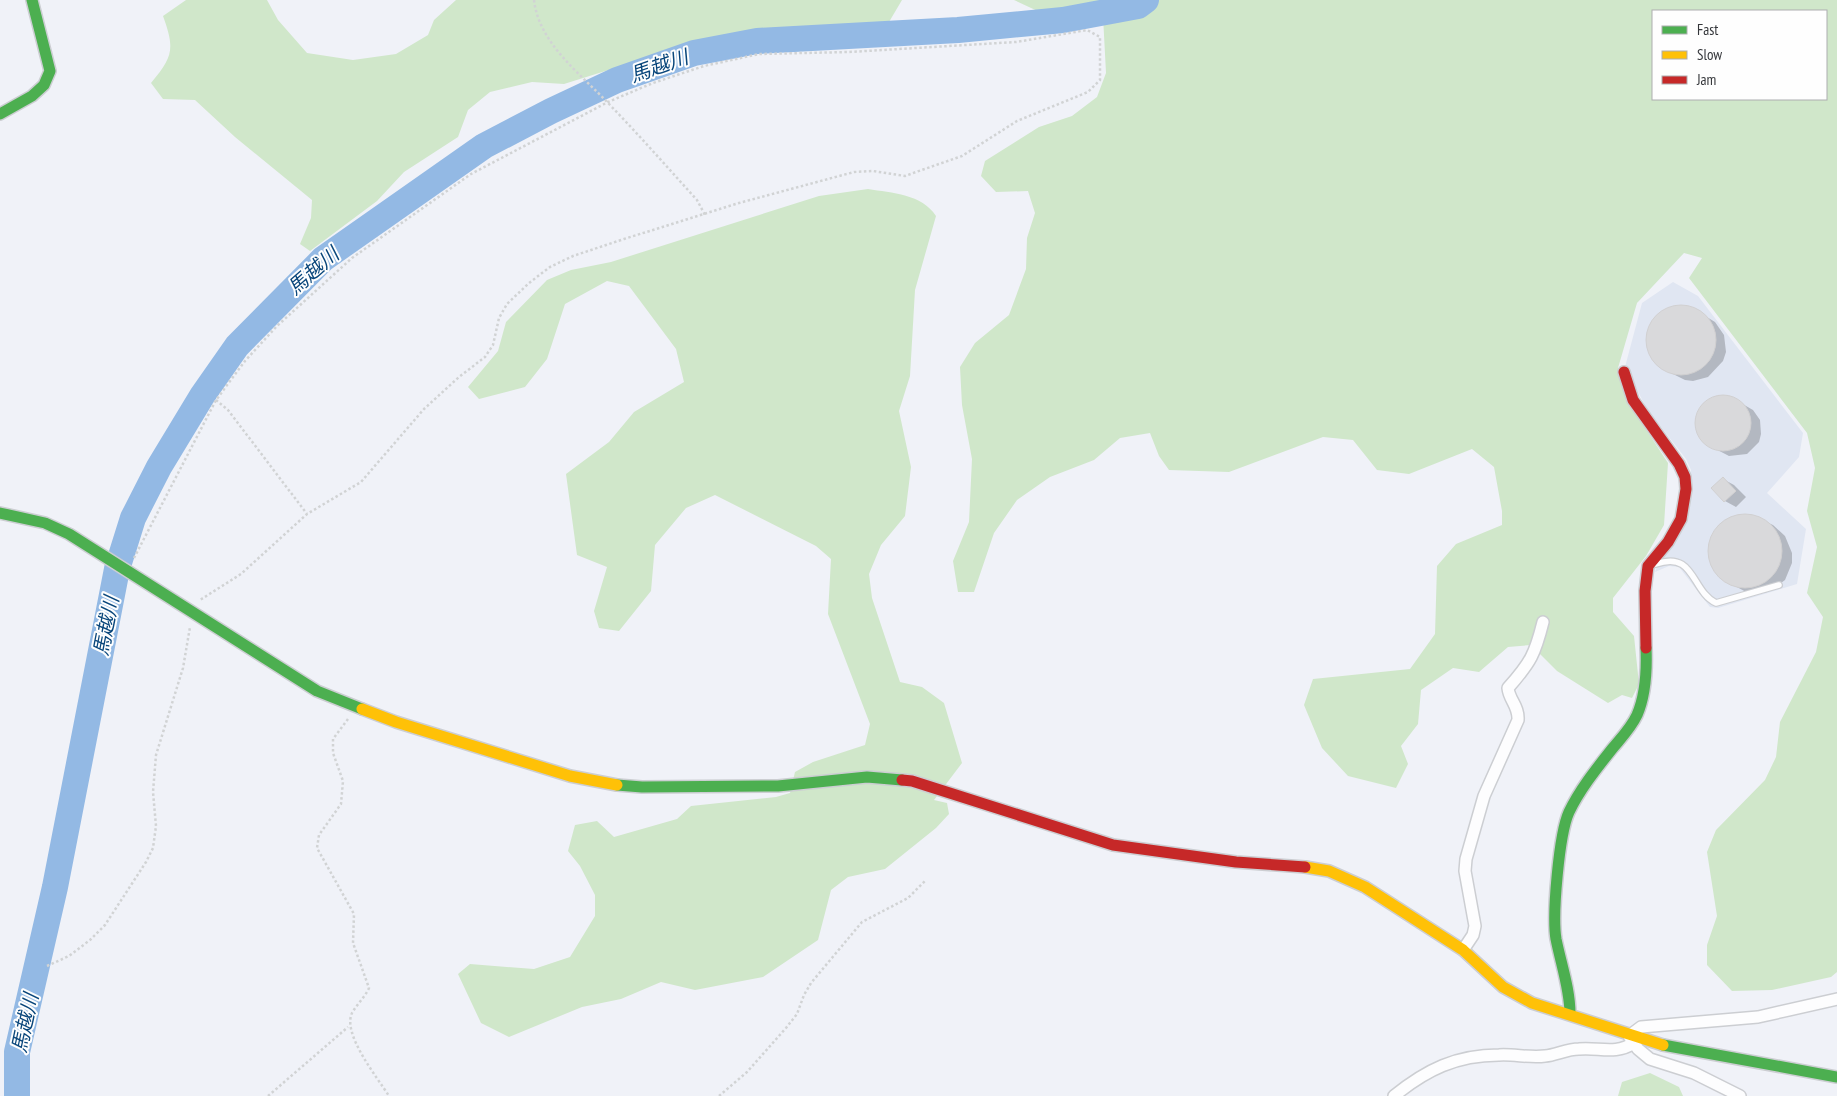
<svg xmlns="http://www.w3.org/2000/svg" width="1837" height="1096" viewBox="0 0 1837 1096" font-family="'PT Sans Narrow','Noto Sans JP',sans-serif">
  <rect width="100%" height="100%" fill="#f0f2f8"/>
  <!-- built -->
  <path fill="#e0e6f2" d="M 1673,282 L 1698,296 L 1803,433 L 1799,457 L 1767,493 L 1806,529 L 1797,584 L 1718,608 L 1710,607 L 1679,567 L 1669,566 L 1655,572 L 1691,470 L 1686,459 L 1647,409 L 1625,367 L 1642,303 Z"/>
  <!-- green -->
  <path fill="#d0e7ca" fill-rule="evenodd" d="M 186,0 L 267,0 L 278,20 L 307,53 L 353,60 L 396,54 L 428,35 L 434,20 L 456,0 L 902,0 L 889,22 L 855,30 L 775,30 L 727,35 L 685,46 L 564,84 L 532,82 L 490,92 L 468,110 L 458,137 L 404,172 L 377,201 L 310,251 L 300,244 L 311,218 L 312,200 L 235,137 L 195,100 L 163,99 L 151,83 C 173,57 175,49 163,16 Z
    M 1014,0 L 1837,0 L 1837,972 L 1831,977 L 1772,990 L 1732,991 L 1707,965 L 1707,945 L 1717,916 L 1707,852 L 1716,830 L 1765,780 L 1776,757 L 1780,722 L 1816,652 L 1823,617 L 1807,593 L 1817,547 L 1807,511 L 1815,468 L 1807,433 L 1689,278 L 1702,258 L 1684,253 L 1637,303 L 1618,368 L 1628,402 L 1668,463 L 1664,525 L 1646,556 L 1613,598 L 1613,612 L 1634,636 L 1639,684 L 1632,698 L 1622,695 L 1608,703 L 1557,671 L 1531,645 L 1508,647 L 1479,672 L 1453,668 L 1421,690 L 1418,724 L 1401,746 L 1408,764 L 1396,788 L 1348,776 L 1322,748 L 1304,705 L 1313,679 L 1410,669 L 1435,634 L 1437,566 L 1456,544 L 1502,525 L 1502,511 L 1494,467 L 1472,449 L 1409,474 L 1377,470 L 1353,440 L 1323,437 L 1229,472 L 1169,470 L 1159,456 L 1150,433 L 1120,438 L 1094,460 L 1050,477 L 1017,500 L 994,533 L 974,592 L 958,592 L 953,561 L 969,522 L 972,459 L 962,405 L 960,367 L 975,343 L 1009,315 L 1026,269 L 1027,238 L 1035,213 L 1028,191 L 996,192 L 981,176 L 985,161 L 1039,127 L 1072,116 L 1097,97 L 1106,73 L 1103,16 L 1086,10 L 1044,14 ZM 1653,11 L 1826,11 L 1826,99 L 1653,99 Z
    M 868,189 C 892,193 922,194 936,216 L 915,290 L 910,376 L 899,411 L 911,467 L 905,516 L 881,545 L 869,574 L 872,598 L 900,682 L 922,687 L 944,703 L 962,763 L 934,800 L 947,803 L 949,814 L 936,828 L 885,869 L 848,877 L 831,890 L 818,940 L 763,977 L 695,990 L 661,982 L 621,999 L 582,1007 L 509,1037 L 481,1023 L 458,974 L 470,964 L 534,969 L 570,957 L 595,916 L 595,895 L 580,866 L 568,851 L 575,825 L 597,821 L 614,837 L 677,819 L 691,806 L 776,797 L 790,793 L 795,772 L 813,762 L 865,745 L 870,724 L 828,614 L 831,559 L 816,546 L 715,495 L 686,508 L 655,545 L 651,591 L 619,631 L 599,628 L 594,611 L 607,567 L 577,555 L 566,474 L 609,442 L 634,412 L 684,382 L 676,349 L 629,286 L 607,281 L 565,304 L 547,359 L 525,387 L 479,399 L 468,387 L 498,351 L 506,322 L 547,280 L 571,270 L 611,262 L 819,196 Z
    M 1650,1073 L 1679,1087 L 1683,1096 L 1618,1096 L 1622,1082 Z"/>
  <!-- shadow -->
  <path fill="#0003" d="M 1679,307 L 1692,308 L 1715,322 L 1724,335 L 1726,352 L 1723,361 L 1708,377 L 1693,381 L 1685,380 L 1659,367 L 1651,357 L 1647,343 L 1649,330 L 1657,317 L 1665,311 Z
    M 1721,397 L 1732,398 L 1753,410 L 1760,420 L 1761,434 L 1759,442 L 1747,454 L 1729,456 L 1706,444 L 1700,436 L 1696,425 L 1698,415 L 1710,400 Z
    M 1723,479 L 1734,485 L 1746,497 L 1736,507 L 1725,501 Z
    M 1750,515 L 1773,525 L 1785,536 L 1792,553 L 1792,563 L 1785,580 L 1773,589 L 1765,593 L 1748,593 L 1722,579 L 1713,568 L 1709,554 L 1711,539 L 1719,525 L 1727,519 Z"/>
  <g fill="none" stroke-linecap="round" stroke-linejoin="round">
    <!-- river -->
    <path stroke="#93b9e4" stroke-width="26" d="M 17,1096 L 17,1052 L 55,887 L 117,569 L 133,518 L 159,467 L 202,396 L 237,346 L 323,259 L 484,146 L 551,111 L 617,80 L 694,53 L 757,41 L 958,30 L 1063,20 L 1138,6 L 1146,0"/>
  </g>
  <!-- building -->
  <path fill="#d9d9db" stroke="#d1d0d1" d="M1646 340a35 35 0 1 1 70 0a35 35 0 1 1-70 0Z
    M1695 423a28 28 0 1 1 56 0a28 28 0 1 1-56 0Z
    M 1723,477 L 1736,491 L 1724,502 L 1711,488 Z
    M1708 551a37 37 0 1 1 74 0a37 37 0 1 1-74 0Z"/>
  <g fill="none" stroke-linecap="round" stroke-linejoin="round">
    <!-- lane casing -->
    <g stroke="#ccced2" stroke-width="8">
      <path id="lane" d="M 1656,564 C 1695,550 1691,591 1716,603 L 1779,585"/>
    </g>
    <!-- street casing -->
    <g stroke="#ccced2" stroke-width="14">
      <path id="street" d="M 1463,950 L 1473,935 L 1475,926 L 1465,871 L 1466,859 L 1484,796 L 1518,720 C 1519,706 1509,700 1508,688 C 1531,662 1535,654 1543,622
        M 1394,1096 C 1426,1070 1456,1055 1499,1055 C 1514,1054 1530,1058 1545,1056 C 1556,1055 1567,1049 1579,1049 C 1599,1047 1615,1055 1634,1043
        M 1740,1096 L 1694,1073 L 1650,1059 L 1638,1049 L 1629,1036 L 1641,1027 L 1758,1017 L 1837,999"/>
    </g>
    <!-- fast casing -->
    <g stroke="#ccced2" stroke-width="14">
      <path id="fast" d="M 0,114 L 32,96 L 44,85 L 50,71 L 32,0
        M 0,513 L 45,523 L 69,534 L 317,691 L 362,709
        M 617,785 L 642,787 L 778,786 L 867,777 L 902,780
        M 1570,1014 C 1570,989 1561,964 1556,939 C 1552,915 1559,834 1569,812 C 1580,789 1597,768 1612,749 C 1621,738 1631,728 1637,715 C 1646,694 1647,671 1646,648
        M 1663,1045 L 1837,1077"/>
    </g>
    <!-- slow casing -->
    <g stroke="#ccced2" stroke-width="14">
      <path id="slow" d="M 362,709 L 396,722 L 570,776 L 617,785
        M 1305,867 L 1329,871 L 1365,887 L 1463,950 L 1503,987 L 1532,1003 L 1663,1045"/>
    </g>
    <!-- jam casing -->
    <g stroke="#ccced2" stroke-width="14">
      <path id="jam" d="M 1624,372 L 1633,400 L 1679,464 L 1685,477 L 1686,489 L 1681,519 L 1668,542 L 1648,566 L 1645,591 L 1646,648
        M 902,780 L 912,781 L 1113,845 L 1236,862 L 1305,867"/>
    </g>
    <!-- path -->
    <path stroke="#d1d3d4" stroke-width="2.5" stroke-dasharray="2.5 2.5" stroke-linecap="butt" d="M 534,0 C 539,44 581,74 609,104 C 639,135 668,168 697,200 L 705,215
      M 216,400 L 228,410 L 307,514
      M 134,558 L 216,400 L 245,361 L 277,326 L 352,258 L 471,174 L 608,102 L 653,83 L 704,66 L 759,54 L 849,52 L 1016,42 L 1087,30 L 1100,37 L 1100,80 L 1088,92 L 1017,121 L 962,156 L 916,172 L 905,176 L 873,171 L 854,172 L 739,203 L 624,239 L 573,256 L 550,267 L 529,283 L 507,304 L 499,318 L 493,345 L 485,357 L 459,377 L 424,409 L 361,482 L 307,514 L 241,574 L 200,600
      M 348,719 L 333,739 L 333,753 L 343,781 L 341,804 L 319,835 L 317,848 L 354,914 L 353,943 L 369,988 C 365,997 357,1004 352,1013 C 342,1034 377,1077 389,1096
      M 47,966 L 69,956 L 90,940 L 105,925 L 146,862 L 153,848 L 156,826 L 153,792 L 156,755 L 183,668 L 190,627
      M 268,1096 L 348,1027
      M 719,1096 L 747,1072 L 786,1028 L 797,1014 L 804,995 L 811,983 L 862,922 L 908,898 L 926,880"/>
    <!-- lane -->
    <use href="#lane" stroke="#fdfdfe" stroke-width="5.5"/>
    <!-- street -->
    <use href="#street" stroke="#fdfdfe" stroke-width="11"/>
    <!-- fast -->
    <use href="#fast" stroke="#4caf50" stroke-width="11"/>
    <!-- slow -->
    <use href="#slow" stroke="#ffc107" stroke-width="11"/>
    <!-- jam -->
    <use href="#jam" stroke="#c62828" stroke-width="11"/>
  </g>
  <g text-anchor="middle" dominant-baseline="central" stroke-width="4" stroke-linejoin="round" paint-order="stroke">
    <!-- water labels -->
    <g font-size="20" font-style="italic" fill="#09467b" stroke="#fefefe">
      <text transform="translate(659 66) rotate(-19)">馬越川</text>
      <text transform="translate(313 271) rotate(-41)">馬越川</text>
      <text transform="translate(106 626) rotate(-79)">馬越川</text>
      <text transform="translate(25 1023) rotate(-78)">馬越川</text>
    </g>
  </g>
  <!-- legend -->
  <rect x="1652" y="10" width="175" height="90" fill="#fefefe" stroke="#adaeb0"/>
  <rect x="1662" y="26" width="25" height="8" fill="#4caf50" stroke="#adaeb0"/>
  <text x="1697" y="35" font-size="15" fill="#34363a">Fast</text>
  <rect x="1662" y="51" width="25" height="8" fill="#ffc107" stroke="#adaeb0"/>
  <text x="1697" y="60" font-size="15" fill="#34363a">Slow</text>
  <rect x="1662" y="76" width="25" height="8" fill="#c62828" stroke="#adaeb0"/>
  <text x="1697" y="85" font-size="15" fill="#34363a">Jam</text>
</svg>
